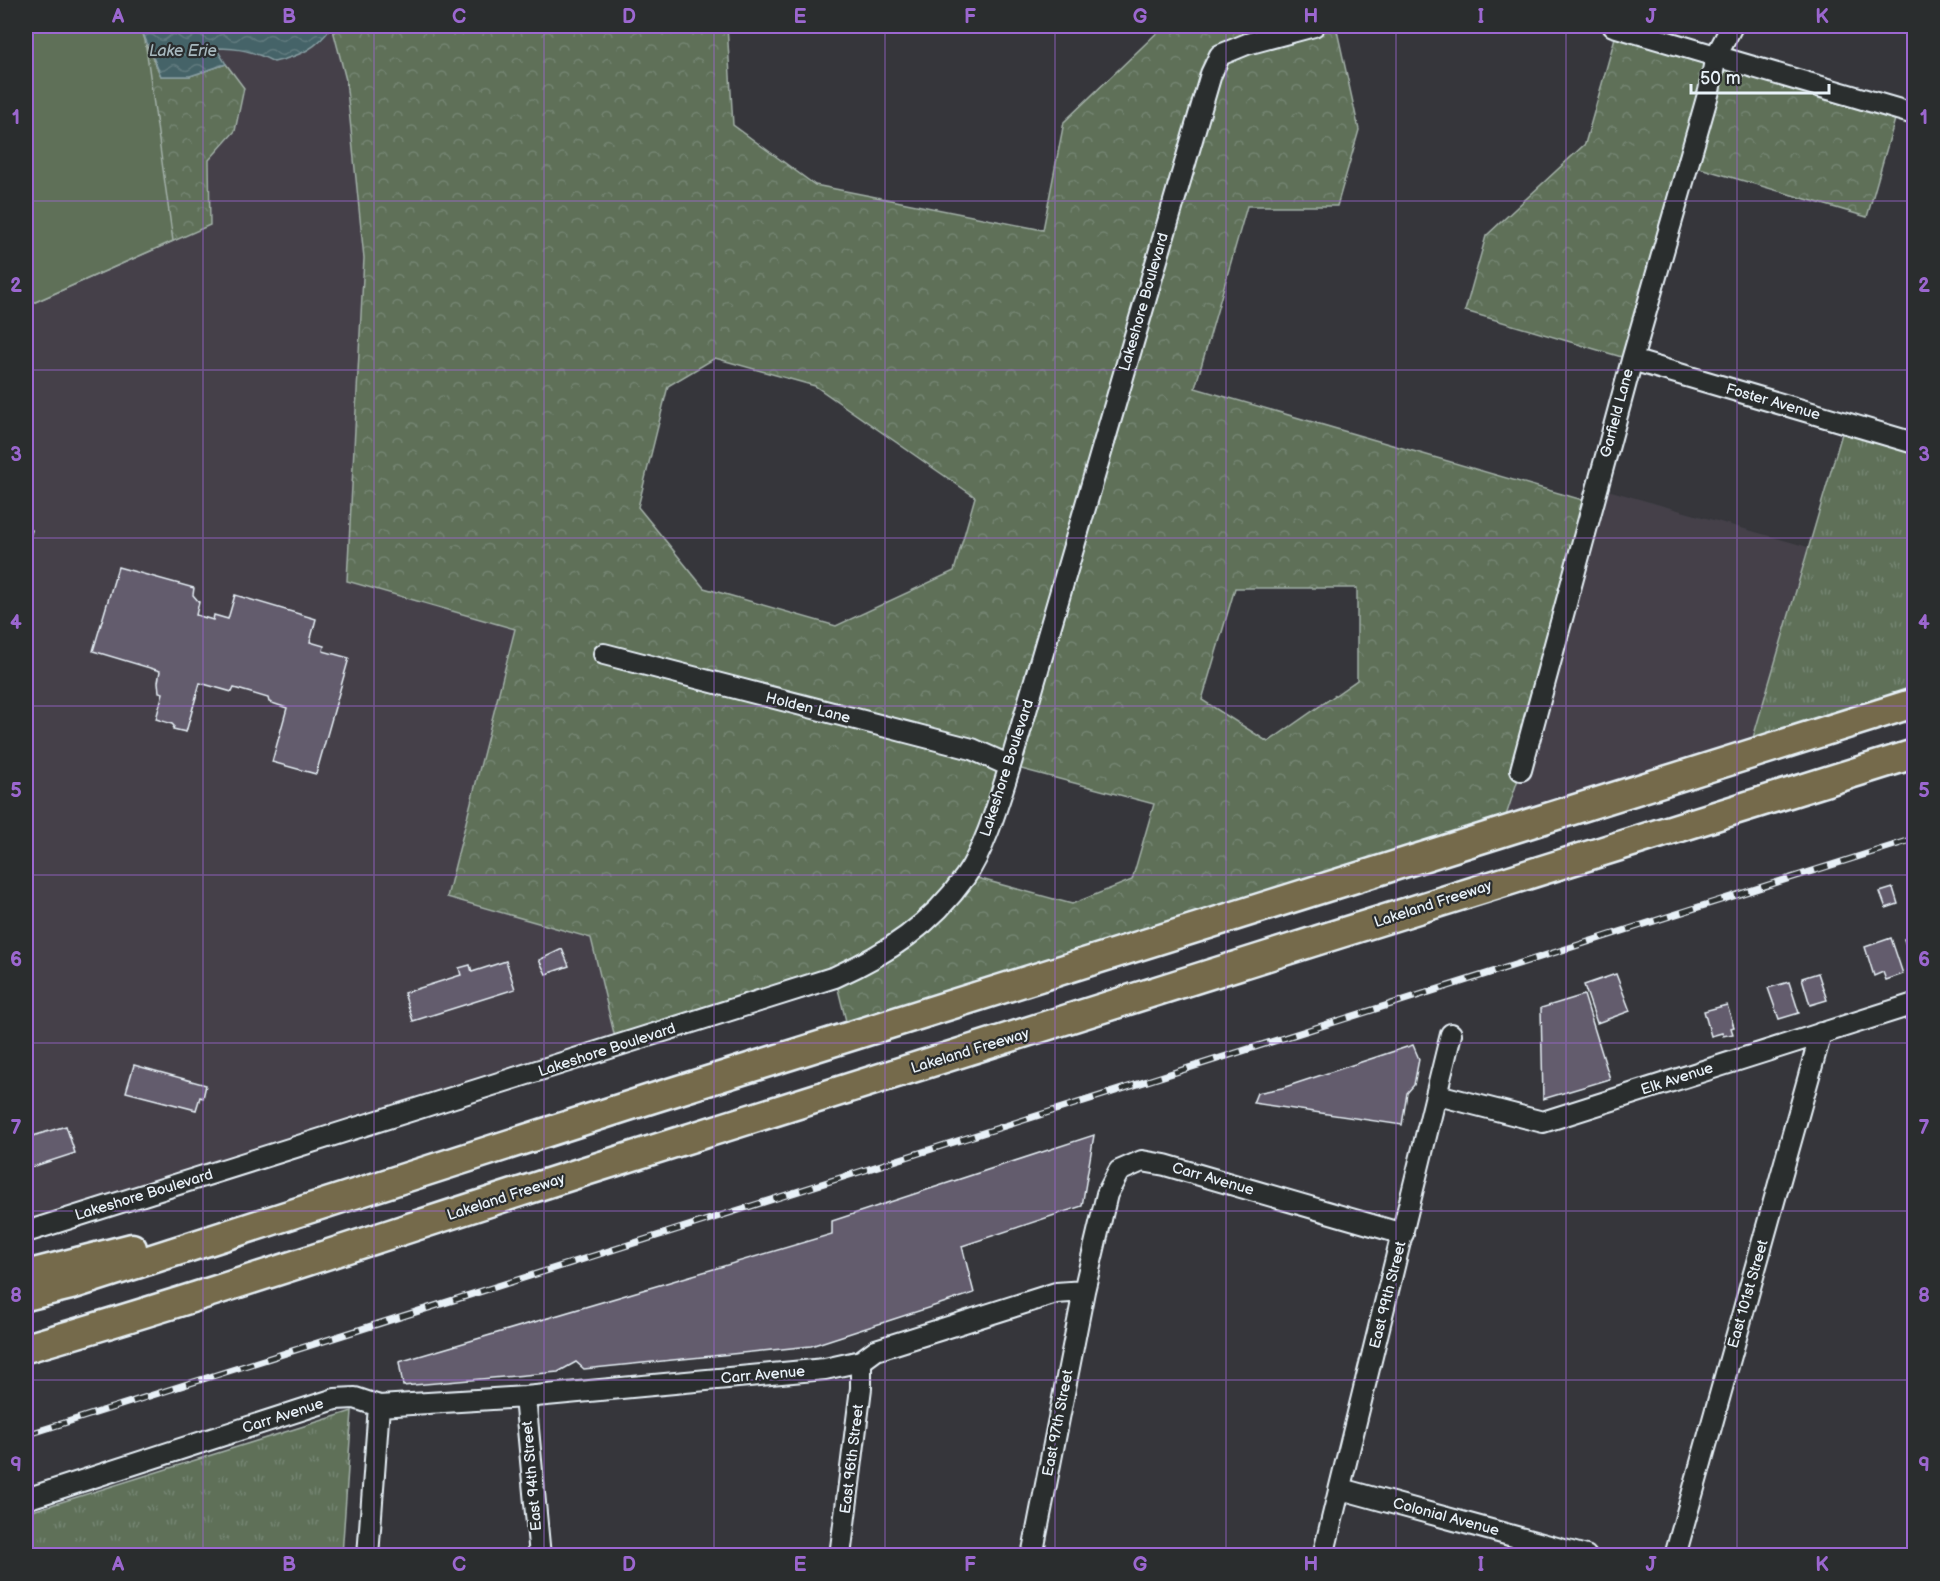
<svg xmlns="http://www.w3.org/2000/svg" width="1940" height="1581" viewBox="0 0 1940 1581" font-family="'Balsamiq Sans',sans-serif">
  <defs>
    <pattern id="grass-tufts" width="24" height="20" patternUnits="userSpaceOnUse" patternTransform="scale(1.5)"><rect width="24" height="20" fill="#5e7059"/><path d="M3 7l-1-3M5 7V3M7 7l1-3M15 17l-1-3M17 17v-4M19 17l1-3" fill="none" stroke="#758572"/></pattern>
    <pattern id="forest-crowns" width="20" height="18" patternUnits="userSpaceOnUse" patternTransform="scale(1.5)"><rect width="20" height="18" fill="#5e7059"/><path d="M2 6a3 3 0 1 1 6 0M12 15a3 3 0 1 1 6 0" fill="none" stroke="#758572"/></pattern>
    <pattern id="water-waves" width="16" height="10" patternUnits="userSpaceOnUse" patternTransform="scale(1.5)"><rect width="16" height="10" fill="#456367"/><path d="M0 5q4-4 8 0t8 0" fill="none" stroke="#607a7e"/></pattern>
  </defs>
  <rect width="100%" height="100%" fill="#36363b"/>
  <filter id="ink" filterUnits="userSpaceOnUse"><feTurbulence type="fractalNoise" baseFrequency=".0167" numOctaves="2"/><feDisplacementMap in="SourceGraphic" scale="12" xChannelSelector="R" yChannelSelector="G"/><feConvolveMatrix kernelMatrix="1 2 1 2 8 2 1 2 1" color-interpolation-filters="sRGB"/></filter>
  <g filter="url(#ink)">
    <!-- built -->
    <path fill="#44414a" d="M 332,26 L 346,80 L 364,258 L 347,581 L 515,629 L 447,897 L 591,938 L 617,1046 L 26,1232 L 26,306 L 210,225 L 209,160 L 235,131 L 244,89 L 215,48 L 239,48 L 258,53 L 275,62 L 291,58 L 309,49 L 323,40 Z
      M 1597,487 L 1808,547 L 1748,755 L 1501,831 L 1521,770 Z"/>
    <!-- grass -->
    <path fill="url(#grass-tufts)" stroke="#a3b0a8" stroke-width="1.5" d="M 1845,423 L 1914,443 L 1914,703 L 1748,755 Z
      M 352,1411 L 342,1555 L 26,1555 L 26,1513 Z"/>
    <!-- forest -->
    <path fill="url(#forest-crowns)" stroke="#a3b0a8" stroke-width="1.5" fill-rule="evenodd" d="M 26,26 L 137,26 L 161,76 L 190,76 L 226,64 L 244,88 L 235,131 L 209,160 L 210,225 L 26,306 Z
      M 332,26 L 727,26 L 733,125 L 815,185 L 1043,230 L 1064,122 L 1164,26 L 1336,26 L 1359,130 L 1337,206 L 1247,206 L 1195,388 L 1593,503 L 1521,770 L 1501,831 L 850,1037 L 835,977 L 617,1046 L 591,938 L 447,897 L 515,629 L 347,581 L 364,258 L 346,80 ZM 715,358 L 815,386 L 975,497 L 954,571 L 836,626 L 704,588 L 638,507 L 668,386 ZM 1235,588 L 1357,588 L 1357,680 L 1268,742 L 1202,700 ZM 1010,766 L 1154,804 L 1132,880 L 1072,904 L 966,875 Z
      M 1618,27 L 1898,109 L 1867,217 L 1686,164 L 1632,360 L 1465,311 L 1486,236 L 1585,144 Z"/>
    <!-- green -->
    <path fill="#5e7059" stroke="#a3b0a8" stroke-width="1.5" d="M 26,26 L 140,26 L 145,40 L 173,241 L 26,306 Z"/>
    <!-- water -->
    <path fill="url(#water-waves)" stroke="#869ca1" stroke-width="1.5" d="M 140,26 L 332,26 C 318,48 300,56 274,62 C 254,51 238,48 216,48 L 226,64 L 190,76 L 161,76 Z"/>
    <!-- building -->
    <path fill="#645c6d" stroke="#e8f1f8" stroke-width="1.5" d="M 26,529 L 32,530 L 27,547 L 26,546 Z
      M 118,567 L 194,588 L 193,595 L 199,602 L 196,615 L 213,620 L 214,615 L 228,619 L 235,595 L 316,619 L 310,642 L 324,646 L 323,651 L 349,658 L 316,774 L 272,762 L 287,708 L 269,702 L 268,698 L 234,688 L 232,692 L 200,683 L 186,732 L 173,729 L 174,726 L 172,724 L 156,719 L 163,693 L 159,692 L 158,682 L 160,671 L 93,651 Z
      M 1893,888 L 1898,904 L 1886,908 L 1880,892 Z
      M 1914,936 L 1914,970 L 1904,939 Z
      M 1891,938 L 1903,974 L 1886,980 L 1883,972 L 1874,976 L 1865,947 Z
      M 562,949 L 569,966 L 546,974 L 539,960 Z
      M 506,961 L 515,989 L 413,1021 L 404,993 L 461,975 L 459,968 L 470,965 L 472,972 Z
      M 1818,973 L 1827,1000 L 1810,1005 L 1802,978 Z
      M 1616,974 L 1630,1011 L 1597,1023 L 1584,985 Z
      M 1789,982 L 1799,1013 L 1779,1019 L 1768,988 Z
      M 1584,995 L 1610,1079 L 1543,1099 L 1541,1008 Z
      M 1727,1005 L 1734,1027 L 1731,1028 L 1733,1034 L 1723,1036 L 1722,1033 L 1711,1036 L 1704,1011 Z
      M 1413,1045 L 1419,1059 L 1414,1085 L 1407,1093 L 1402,1125 L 1253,1103 L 1257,1093 L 1282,1088 Z
      M 134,1065 L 206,1085 L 203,1098 L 200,1097 L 196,1110 L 126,1092 Z
      M 66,1126 L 75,1153 L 26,1169 L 26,1138 Z
      M 1094,1135 L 1082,1206 L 962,1246 L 974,1293 L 811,1346 L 584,1369 L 576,1362 L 558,1372 L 403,1386 L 399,1362 L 832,1234 L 832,1221 Z"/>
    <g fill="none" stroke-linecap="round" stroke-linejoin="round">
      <!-- minor casing -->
      <g stroke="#e8f1f8" stroke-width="24">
        <path id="minor" d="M 1613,26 L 1914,114
          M 1632,360 L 1914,443
          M 604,654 L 972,749 L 1010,766
          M 1521,770 L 1632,360 L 1709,91 L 1716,56 L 1732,26
          M 1438,1095 L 1543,1122 L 1914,1004
          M 26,1232 L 835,977 C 888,953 931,925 965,877 C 986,847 999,800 1010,766 L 1211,74 L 1220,55 L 1247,44 L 1314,26
          M 525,1397 L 540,1556
          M 1341,1489 L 1586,1556
          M 26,1499 L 335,1399 L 355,1398 L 379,1406 L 525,1397 L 825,1369 L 861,1361 L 876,1350 L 1056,1293 L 1084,1291
          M 368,1556 L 379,1406
          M 840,1556 L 861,1388 L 861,1361
          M 1032,1556 L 1084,1291 L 1107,1194 L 1119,1171 L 1142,1161 L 1165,1165 L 1403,1234
          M 1323,1556 L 1451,1034
          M 1675,1556 L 1821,1033"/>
      </g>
      <!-- highway casing -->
      <g stroke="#e8f1f8" stroke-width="33">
        <path id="highway" d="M 26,1275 L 132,1248
          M 26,1296 L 71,1285 L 650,1099 L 1914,703
          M 26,1348 C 217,1293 405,1228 595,1168 C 1034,1030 1474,890 1914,754"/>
      </g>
      <!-- minor -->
      <use href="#minor" stroke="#2a2d2e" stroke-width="20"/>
      <!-- highway -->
      <use href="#highway" stroke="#746b4b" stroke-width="28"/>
      <!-- rail casing -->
      <g stroke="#e8f1f8" stroke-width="7">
        <path id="rail" d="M 26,1435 L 1914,839"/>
      </g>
      <!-- rail -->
      <use href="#rail" stroke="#2a2d2e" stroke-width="4.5" stroke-dasharray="14" stroke-linecap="butt"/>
    </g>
  </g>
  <!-- grid -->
  <path fill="none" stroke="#9c67d0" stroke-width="1.5" stroke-opacity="0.55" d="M 203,26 L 203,1556M 374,26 L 374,1556M 544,26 L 544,1556M 714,26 L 714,1556M 885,26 L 885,1556M 1055,26 L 1055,1556M 1226,26 L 1226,1556M 1396,26 L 1396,1556M 1566,26 L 1566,1556M 1737,26 L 1737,1556M 26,201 L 1914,201M 26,370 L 1914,370M 26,538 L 1914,538M 26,706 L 1914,706M 26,875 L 1914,875M 26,1043 L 1914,1043M 26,1211 L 1914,1211M 26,1380 L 1914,1380"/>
  <g text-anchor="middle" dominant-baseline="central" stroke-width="4.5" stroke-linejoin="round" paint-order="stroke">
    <!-- street labels -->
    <g font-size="15" fill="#e8f1f8" stroke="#2a2d2e">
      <text transform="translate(1144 302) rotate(-74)">Lakeshore Boulevard</text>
      <text transform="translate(1773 402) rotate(16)">Foster Avenue</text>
      <text transform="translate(1617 413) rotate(-75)">Garfield Lane</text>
      <text transform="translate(808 708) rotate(14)">Holden Lane</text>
      <text transform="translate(1007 768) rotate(-72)">Lakeshore Boulevard</text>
      <text transform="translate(1433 904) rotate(-18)">Lakeland Freeway</text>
      <text transform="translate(607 1050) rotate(-18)">Lakeshore Boulevard</text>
      <text transform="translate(970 1051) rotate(-17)">Lakeland Freeway</text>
      <text transform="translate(1677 1079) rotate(-18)">Elk Avenue</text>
      <text transform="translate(1213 1179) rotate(16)">Carr Avenue</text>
      <text transform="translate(144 1195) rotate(-17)">Lakeshore Boulevard</text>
      <text transform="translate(506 1197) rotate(-18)">Lakeland Freeway</text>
      <text transform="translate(1748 1294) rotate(-74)">East 101st Street</text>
      <text transform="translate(1388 1295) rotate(-76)">East 99th Street</text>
      <text transform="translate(763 1375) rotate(-5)">Carr Avenue</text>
      <text transform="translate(283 1416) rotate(-18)">Carr Avenue</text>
      <text transform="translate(1058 1423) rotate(-79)">East 97th Street</text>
      <text transform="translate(852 1459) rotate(-83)">East 96th Street</text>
      <text transform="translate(532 1476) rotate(-95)">East 94th Street</text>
      <text transform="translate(1446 1517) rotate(15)">Colonial Avenue</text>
    </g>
    <!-- water labels -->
    <g font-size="16" font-style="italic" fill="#a7b8be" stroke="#2a2d2e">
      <text x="183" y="51">Lake Erie</text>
    </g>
  </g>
  <!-- margin -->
  <rect width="1940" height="1581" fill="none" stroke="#2a2d2e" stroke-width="66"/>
  <!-- scale -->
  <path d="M1691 84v9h138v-9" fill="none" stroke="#e8f1f8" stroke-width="3"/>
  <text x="1700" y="84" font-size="18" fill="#e8f1f8" stroke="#2a2d2e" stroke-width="4.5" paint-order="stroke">50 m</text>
  <rect x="33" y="33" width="1874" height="1515" fill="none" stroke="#9c67d0" stroke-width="2"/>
  <g font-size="20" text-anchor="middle" font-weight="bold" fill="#9c67d0">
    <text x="118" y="23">A</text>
    <text x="289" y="23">B</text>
    <text x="459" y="23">C</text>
    <text x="629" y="23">D</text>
    <text x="800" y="23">E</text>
    <text x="970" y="23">F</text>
    <text x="1140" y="23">G</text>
    <text x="1311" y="23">H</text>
    <text x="1481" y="23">I</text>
    <text x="1651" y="23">J</text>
    <text x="1822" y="23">K</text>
    <text x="16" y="124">1</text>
    <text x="1924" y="124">1</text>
    <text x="16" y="292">2</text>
    <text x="1924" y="292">2</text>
    <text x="16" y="461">3</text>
    <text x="1924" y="461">3</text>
    <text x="16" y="629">4</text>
    <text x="1924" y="629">4</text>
    <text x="16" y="797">5</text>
    <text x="1924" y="797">5</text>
    <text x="16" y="966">6</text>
    <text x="1924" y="966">6</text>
    <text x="16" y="1134">7</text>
    <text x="1924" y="1134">7</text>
    <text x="16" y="1302">8</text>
    <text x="1924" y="1302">8</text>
    <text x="16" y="1471">9</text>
    <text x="1924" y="1471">9</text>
    <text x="118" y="1571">A</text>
    <text x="289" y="1571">B</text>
    <text x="459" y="1571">C</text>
    <text x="629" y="1571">D</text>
    <text x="800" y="1571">E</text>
    <text x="970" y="1571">F</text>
    <text x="1140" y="1571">G</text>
    <text x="1311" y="1571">H</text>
    <text x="1481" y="1571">I</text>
    <text x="1651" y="1571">J</text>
    <text x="1822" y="1571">K</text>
  </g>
</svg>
